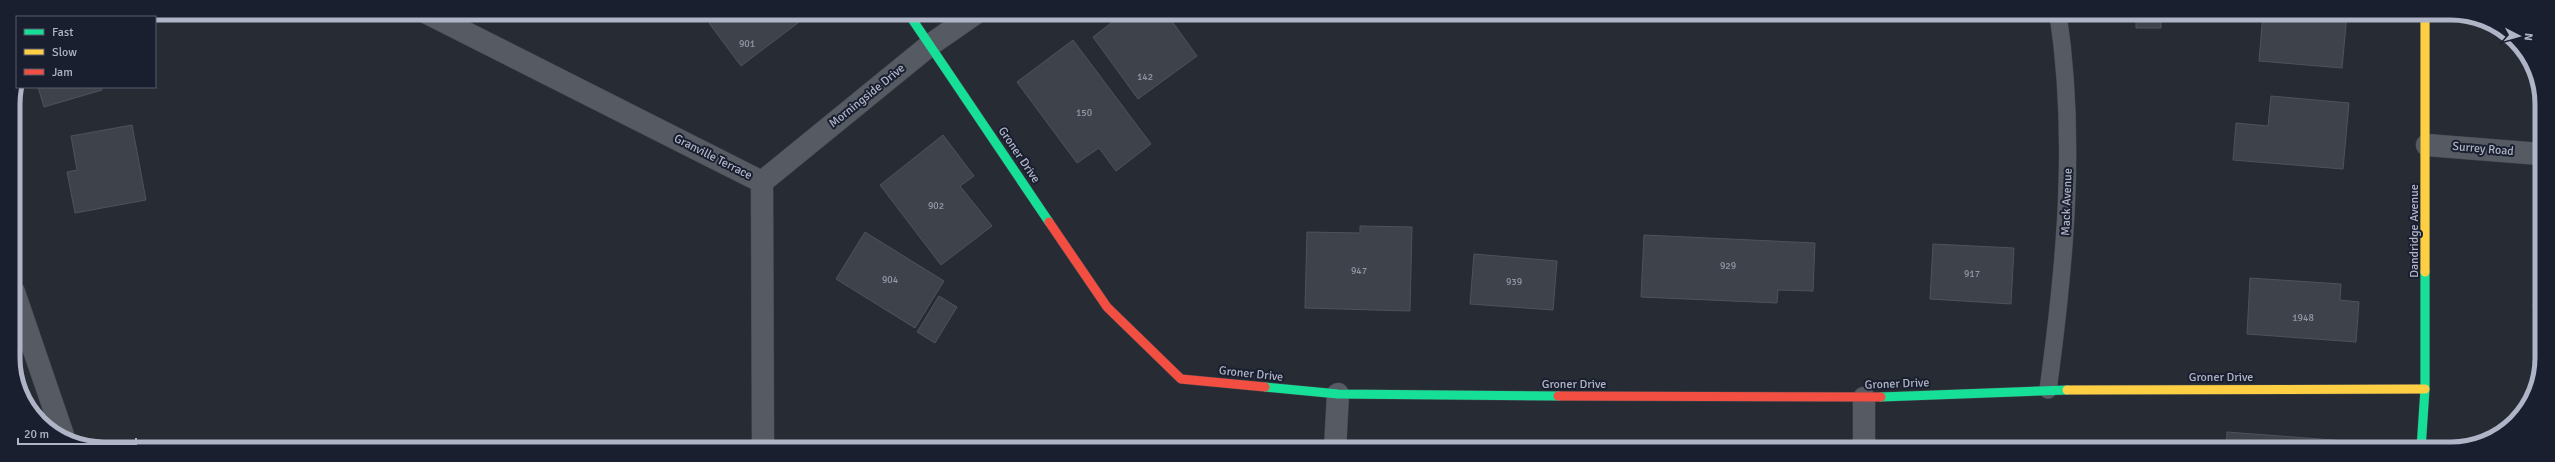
<svg xmlns="http://www.w3.org/2000/svg" width="2555" height="462" viewBox="0 0 2555 462" font-family="Signika,sans-serif">
  <rect width="100%" height="100%" fill="#272b34"/>
  <!-- building -->
  <path fill="#3e424b" stroke="#4e525c" d="M 722,13 L 811,13 L 741,66 L 709,23 Z
    M 1124,13 L 1166,13 L 1197,56 L 1138,99 L 1093,37 Z
    M 1193,13 L 1208,13 L 1197,20 Z
    M 2136,14 L 2161,14 L 2161,28 L 2136,28 Z
    M 2263,14 L 2347,14 L 2342,68 L 2259,61 Z
    M 1073,40 L 1151,144 L 1116,171 L 1099,148 L 1077,163 L 1017,82 Z
    M 38,87 L 101,87 L 102,90 L 44,107 Z
    M 2271,96 L 2349,103 L 2343,169 L 2233,160 L 2236,123 L 2268,126 Z
    M 132,125 L 146,200 L 75,213 L 67,172 L 77,170 L 71,136 Z
    M 943,135 L 974,176 L 960,186 L 992,226 L 941,265 L 880,185 Z
    M 1360,226 L 1412,227 L 1410,311 L 1305,308 L 1307,232 L 1360,233 Z
    M 865,232 L 944,281 L 915,328 L 836,279 Z
    M 1644,235 L 1815,243 L 1813,291 L 1778,290 L 1777,303 L 1641,297 Z
    M 1933,244 L 2014,248 L 2011,304 L 1930,299 Z
    M 2537,251 L 2541,251 L 2541,307 L 2533,307 Z
    M 1474,254 L 1557,261 L 1553,310 L 1470,304 Z
    M 2250,278 L 2341,284 L 2340,300 L 2359,302 L 2356,342 L 2247,334 Z
    M 939,296 L 957,307 L 935,343 L 917,332 Z
    M 2227,432 L 2360,442 L 2360,449 L 2226,449 Z"/>
  <g fill="none" stroke-linecap="round" stroke-linejoin="round">
    <!-- lane casing -->
    <g stroke="#43464d" stroke-width="18">
      <path id="lane" d="M 2048,390 C 2065,265 2077,140 2058,14"/>
    </g>
    <!-- street casing -->
    <g stroke="#43464d" stroke-width="23">
      <path id="street" d="M 427,13 L 762,182
        M 2427,145 L 2540,154
        M 762,182 L 930,45 L 976,13
        M 762,182 L 763,448
        M 14,292 L 63,435
        M 1335,449 L 1338,394
        M 1864,449 L 1864,398"/>
    </g>
    <!-- fast casing -->
    <g stroke="#43464d" stroke-width="10">
      <path id="fast" d="M 908,13 L 1049,222
        M 1265,387 L 1338,394 L 1558,396
        M 1881,397 L 2067,390
        M 2421,449 L 2425,389 L 2425,272"/>
    </g>
    <!-- slow casing -->
    <g stroke="#43464d" stroke-width="10">
      <path id="slow" d="M 2425,14 L 2425,272
        M 2067,390 L 2425,389"/>
    </g>
    <!-- jam casing -->
    <g stroke="#43464d" stroke-width="10">
      <path id="jam" d="M 1049,222 L 1107,307 L 1181,379 L 1265,387
        M 1558,396 L 1881,397"/>
    </g>
    <!-- lane -->
    <use href="#lane" stroke="#565a63" stroke-width="17"/>
    <!-- street -->
    <use href="#street" stroke="#565a63" stroke-width="22"/>
    <!-- fast -->
    <use href="#fast" stroke="#16e098" stroke-width="9"/>
    <!-- slow -->
    <use href="#slow" stroke="#ffcf43" stroke-width="9"/>
    <!-- jam -->
    <use href="#jam" stroke="#f24e42" stroke-width="9"/>
  </g>
  <g text-anchor="middle" dominant-baseline="central" stroke-width="4" stroke-linejoin="round" paint-order="stroke">
    <!-- number labels -->
    <g font-size="10" fill="#9398a8">
      <text x="747" y="44">901</text>
      <text x="1145" y="77">142</text>
      <text x="1084" y="113">150</text>
      <text x="936" y="206">902</text>
      <text x="1728" y="266">929</text>
      <text x="1359" y="271">947</text>
      <text x="1972" y="274">917</text>
      <text x="890" y="280">904</text>
      <text x="1514" y="282">939</text>
      <text x="2303" y="318">1948</text>
    </g>
    <!-- street labels -->
    <g font-size="12" fill="#afb5c7" stroke="#1a1f2f">
      <text transform="translate(867 96) rotate(-39)">Morningside Drive</text>
      <text transform="translate(2483 149) rotate(5)">Surrey Road</text>
      <text transform="translate(1019 155) rotate(56)">Groner Drive</text>
      <text transform="translate(713 157) rotate(27)">Granville Terrace</text>
      <text transform="translate(2067 202) rotate(-88)">Mack Avenue</text>
      <text transform="translate(2414 231) rotate(-90)">Dandridge Avenue</text>
      <text transform="translate(1251 374) rotate(6)">Groner Drive</text>
      <text x="2221" y="377">Groner Drive</text>
      <text x="1574" y="384">Groner Drive</text>
      <text transform="translate(1897 384) rotate(-2)">Groner Drive</text>
    </g>
  </g>
  <!-- crop -->
  <path d="M0 0H2555V462H0ZM104 20H2451A84 84 0 0 1 2535 104V358A84 84 0 0 1 2451 442H104A84 84 0 0 1 20 358V104A84 84 0 0 1 104 20Z" fill="#1a1f2f" fill-rule="evenodd"/>
  <path fill="none" stroke="#afb5c7" stroke-width="5" d="M104 20H2451A84 84 0 0 1 2535 104V358A84 84 0 0 1 2451 442H104A84 84 0 0 1 20 358V104A84 84 0 0 1 104 20Z"/>
  <!-- legend -->
  <rect x="16" y="16" width="140" height="72" fill="#1a1f2f" stroke="#565b6c"/>
  <rect x="24" y="29" width="20" height="6" fill="#16e098" stroke="#565b6c"/>
  <text x="52" y="36" font-size="12" fill="#afb5c7">Fast</text>
  <rect x="24" y="49" width="20" height="6" fill="#ffcf43" stroke="#565b6c"/>
  <text x="52" y="56" font-size="12" fill="#afb5c7">Slow</text>
  <rect x="24" y="69" width="20" height="6" fill="#f24e42" stroke="#565b6c"/>
  <text x="52" y="76" font-size="12" fill="#afb5c7">Jam</text>
  <!-- north arrow -->
  <g transform="translate(2519 36) rotate(96)" stroke="#1a1f2f" stroke-width="3" paint-order="stroke">
  <path d="M0-3L7 15L0 10L-7 15Z" fill="#afb5c7"/>
  <text y="-6" font-size="11" font-weight="bold" text-anchor="middle" fill="#afb5c7">N</text>
  </g>
  <!-- scale -->
  <path d="M18 438v6h118v-6" fill="none" stroke="#afb5c7" stroke-width="2"/>
  <text x="24" y="438" font-size="12" fill="#afb5c7" stroke="#1a1f2f" stroke-width="3" paint-order="stroke">20 m</text>
</svg>
